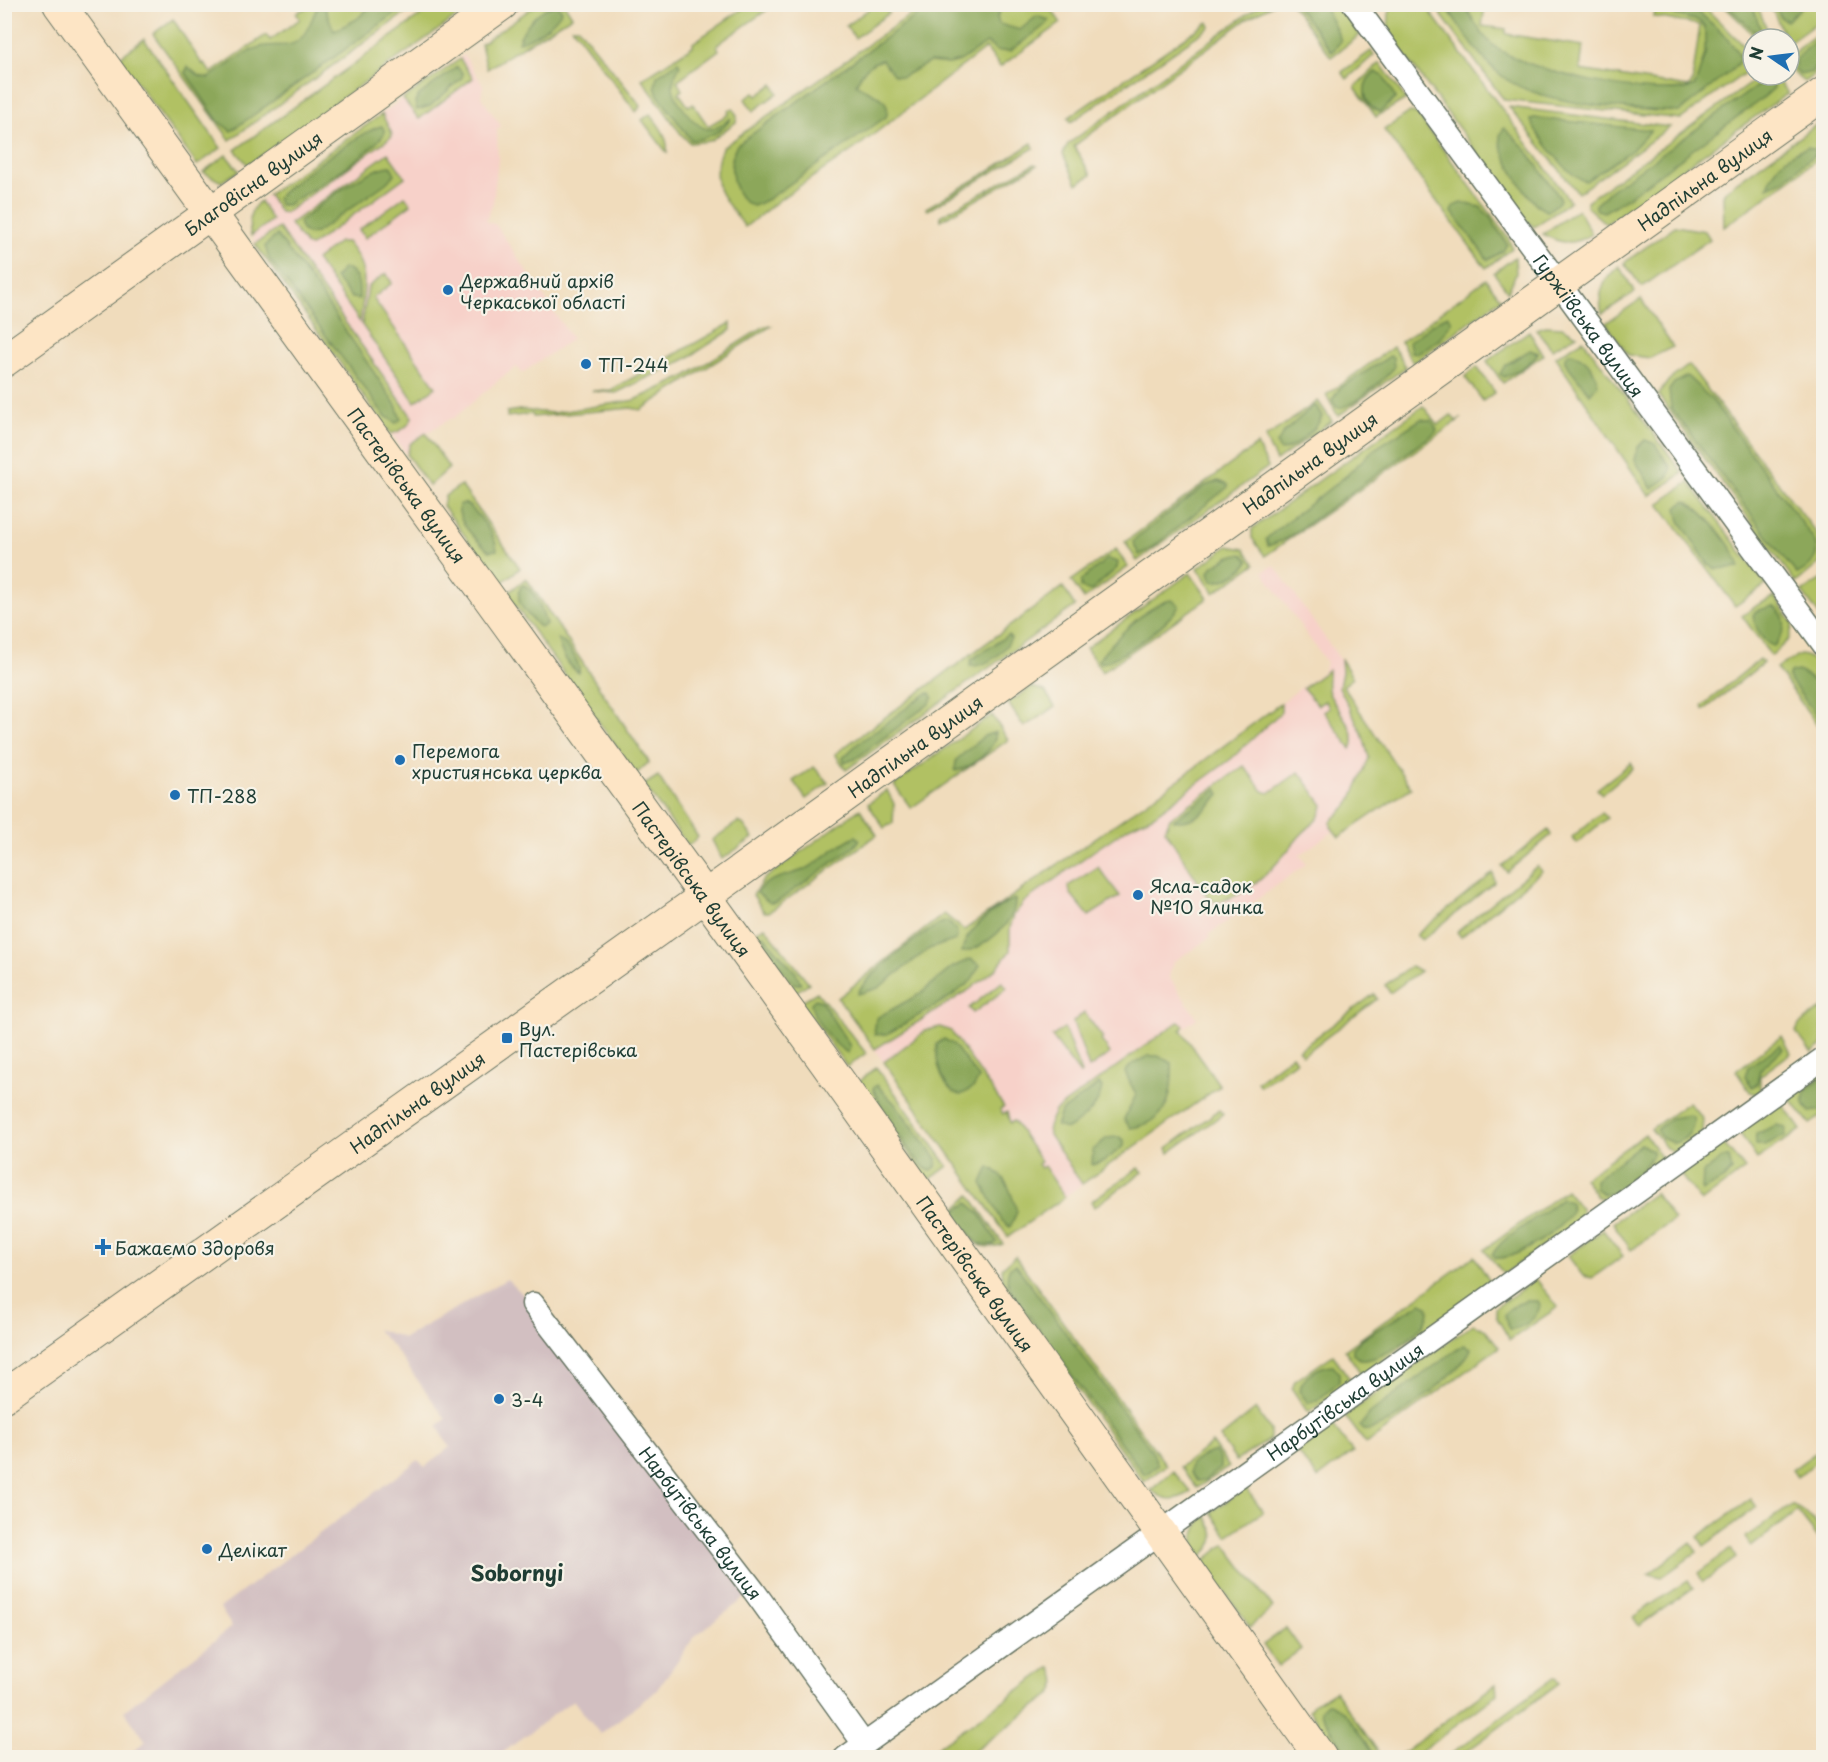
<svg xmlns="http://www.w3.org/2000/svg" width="1828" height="1762" viewBox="0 0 1828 1762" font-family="'Playpen Sans',sans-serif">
  <rect width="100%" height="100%" fill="#f7f3e8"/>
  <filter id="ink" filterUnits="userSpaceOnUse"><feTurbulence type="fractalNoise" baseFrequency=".0167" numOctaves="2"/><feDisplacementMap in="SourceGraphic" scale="12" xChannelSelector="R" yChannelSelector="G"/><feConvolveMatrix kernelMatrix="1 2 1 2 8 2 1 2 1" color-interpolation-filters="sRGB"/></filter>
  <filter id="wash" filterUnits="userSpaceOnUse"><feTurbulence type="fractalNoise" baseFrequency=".008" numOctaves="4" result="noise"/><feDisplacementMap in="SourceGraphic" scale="24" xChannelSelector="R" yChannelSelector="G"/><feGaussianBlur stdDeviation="1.35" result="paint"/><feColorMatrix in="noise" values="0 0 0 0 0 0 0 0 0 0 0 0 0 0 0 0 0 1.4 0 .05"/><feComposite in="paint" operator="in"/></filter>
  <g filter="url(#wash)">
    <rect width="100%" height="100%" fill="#f0dcbc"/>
    <!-- built -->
    <path fill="#f7d1c9" d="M 464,55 L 483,85 L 481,97 L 501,126 L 497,129 L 498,160 L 493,203 L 486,221 L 496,225 L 572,339 L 522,373 L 517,367 L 501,378 L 453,419 L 452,418 L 426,433 L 407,449 L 407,455 L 255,244 L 249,221 L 251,210 L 260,201 Z
      M 1274,565 L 1353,678 L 1343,686 L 1411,788 L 1339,837 L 1333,831 L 1300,855 L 1306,864 L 1208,935 L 1210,938 L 1173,962 L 1169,977 L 1197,1018 L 1181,1030 L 1220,1086 L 1008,1237 L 838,998 L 944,914 L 964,929 L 1143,804 L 1324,671 L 1326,662 L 1263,572 Z"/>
    <!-- industrial -->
    <path fill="#d2bfc1" d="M 507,1279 L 533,1304 L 754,1591 L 695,1636 L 656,1691 L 600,1734 L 573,1700 L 497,1757 L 125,1757 L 146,1741 L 124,1711 L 232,1627 L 220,1608 L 418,1460 L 425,1467 L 450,1447 L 437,1426 L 446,1419 L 394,1348 L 376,1329 L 404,1338 Z"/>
    <!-- green -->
    <path fill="#b1c164" stroke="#687f4c" stroke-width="1.5" d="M 876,4 L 883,5 L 889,13 L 855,38 L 846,26 Z
      M 311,5 L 416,5 L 230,140 L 153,34 L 173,19 L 202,64 L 204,63 L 211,73 L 266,35 L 270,40 L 300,19 L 296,13 Z
      M 435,5 L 473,5 L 248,165 L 235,150 Z
      M 536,5 L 565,5 L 572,16 L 487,69 L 481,44 Z
      M 748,5 L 774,5 L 717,45 L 719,50 L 677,81 L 682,90 L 679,93 L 688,106 L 693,104 L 708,126 L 729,114 L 728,111 L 733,108 L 737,116 L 736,122 L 710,141 L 690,143 L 681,134 L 642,79 L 693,46 L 693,43 Z
      M 924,5 L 1048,5 L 1061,23 L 1000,67 L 986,48 L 856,148 L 782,198 L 745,227 C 723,197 707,185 722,148 Z
      M 1260,5 L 1272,5 L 1247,19 L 1074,146 L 1091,175 L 1077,184 L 1063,154 L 1068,144 Z
      M 1292,5 L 1338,5 L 1360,35 L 1331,57 Z
      M 1393,5 L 1425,5 L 1570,201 L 1534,227 L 1527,221 L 1388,32 L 1389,14 Z
      M 1434,5 L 1485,5 L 1482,26 L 1506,29 L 1506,34 L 1583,46 L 1580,70 L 1688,87 L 1692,83 L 1700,25 L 1654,17 L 1656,5 L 1702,5 L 1753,54 L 1753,67 L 1681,119 L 1504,100 Z
      M 1723,5 L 1757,5 L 1771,39 L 1758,39 Z
      M 1770,5 L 1823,5 L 1823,18 L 1790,42 L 1785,37 Z
      M 1208,22 L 1210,27 L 1071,122 L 1068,118 Z
      M 572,27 L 578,27 L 641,106 L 636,112 Z
      M 1823,30 L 1823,68 L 1804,82 C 1772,59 1803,45 1823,30 Z
      M 144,39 L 221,148 L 197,165 L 119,58 Z
      M 1371,51 L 1374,55 L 1347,79 L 1342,72 Z
      M 460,59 L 473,78 L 419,119 L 403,99 Z
      M 1380,63 L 1406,99 L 1376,117 L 1355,87 Z
      M 1762,75 L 1773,75 L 1788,93 L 1606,224 L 1587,207 L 1587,201 Z
      M 773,84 L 778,93 L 753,111 L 745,99 L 754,93 L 757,96 Z
      M 1509,107 L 1670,127 L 1578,193 Z
      M 1410,112 L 1416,113 L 1508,237 L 1512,248 L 1486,268 L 1384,130 Z
      M 382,114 L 392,134 L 391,137 L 285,213 L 280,212 L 268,195 Z
      M 650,114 C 659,125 669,137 667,153 L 642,120 Z
      M 1816,125 L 1824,131 L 1823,155 L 1724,227 L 1723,195 L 1726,190 Z
      M 1032,143 L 1034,148 L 928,210 L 926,208 L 988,172 Z
      M 388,153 L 405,177 L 311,246 L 306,245 L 290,224 Z
      M 226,155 L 239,171 L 221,182 L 203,172 Z
      M 1034,164 L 1037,165 L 941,220 L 940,216 Z
      M 405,196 L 411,204 L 365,238 L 359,230 Z
      M 260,201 L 272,220 L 251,236 C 248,222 248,211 260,201 Z
      M 1578,209 L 1592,234 C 1573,245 1562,245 1543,234 Z
      M 1675,226 L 1705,231 L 1710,239 L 1642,287 L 1624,263 Z
      M 279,228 L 412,417 C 410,426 400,432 391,434 L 255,244 Z
      M 339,242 L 347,242 C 371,269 364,291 360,322 L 316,260 Z
      M 1515,257 L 1516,273 L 1508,292 L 1494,273 Z
      M 1619,266 L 1635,292 L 1602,314 C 1597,292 1603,280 1619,266 Z
      M 386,273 L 392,283 L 373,298 L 436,387 L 415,402 L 362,325 L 368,287 Z
      M 1486,279 L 1501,299 L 1413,363 L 1401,342 Z
      M 1641,299 L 1673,347 L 1650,358 L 1628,355 L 1606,323 Z
      M 731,323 L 731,330 L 686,359 L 616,393 L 592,391 L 611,390 Z
      M 765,326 L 771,326 L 641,410 L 631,408 L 533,417 L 532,414 L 507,417 L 507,412 L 520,410 L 553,413 L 635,400 L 686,376 Z
      M 1545,326 L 1562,327 L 1577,335 L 1552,349 L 1536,329 Z
      M 1529,331 L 1543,355 L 1503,383 L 1487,361 Z
      M 1583,340 L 1683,473 L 1649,496 L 1555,357 Z
      M 1393,347 L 1406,367 L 1338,416 L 1326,395 Z
      M 1689,365 L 1823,542 L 1823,560 L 1796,583 L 1658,395 L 1669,380 Z
      M 1477,367 L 1495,392 L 1483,401 L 1465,377 Z
      M 1318,401 L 1332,421 L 1276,461 L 1265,438 Z
      M 1423,406 L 1438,425 L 1451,415 L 1456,421 L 1462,418 L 1265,556 L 1252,538 L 1252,529 Z
      M 426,433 L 449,468 L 429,486 L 407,455 L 410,444 Z
      M 1257,445 L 1268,467 L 1137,561 L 1125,542 Z
      M 1689,482 L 1766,585 L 1735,606 L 1659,504 Z
      M 461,485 L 520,568 L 500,584 L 443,506 L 445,496 Z
      M 1228,546 L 1244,549 L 1255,564 L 1214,593 L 1198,568 Z
      M 1116,549 L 1128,567 L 1084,599 L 1071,581 Z
      M 1190,573 L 1208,598 L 1102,672 L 1086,648 Z
      M 526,578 L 649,762 L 636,774 L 507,594 Z
      M 1823,578 L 1823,620 L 1802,592 Z
      M 1063,587 L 1075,606 L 846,770 L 835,754 Z
      M 1775,597 L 1793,624 L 1789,639 L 1771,656 L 1742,616 L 1759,604 Z
      M 1800,655 C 1828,656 1823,711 1823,733 L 1776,668 Z
      M 1341,659 L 1353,678 L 1343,686 L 1411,788 L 1339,837 L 1331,827 L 1331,821 L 1350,803 L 1369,758 L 1362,733 L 1339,687 L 1342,672 Z
      M 1760,659 L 1763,663 L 1704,710 L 1702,706 Z
      M 1328,670 C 1329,677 1326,686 1329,693 C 1335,709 1361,732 1351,749 L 1324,712 L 1329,708 L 1325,701 L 1318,705 L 1303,688 Z
      M 1032,687 L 1045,691 L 1055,707 L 1024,727 L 1008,703 Z
      M 1281,703 L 1281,712 L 1231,759 L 1154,815 L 1129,827 L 1095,850 L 1024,902 L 1014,915 L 1010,928 L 1010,951 L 996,969 L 969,990 L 875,1049 L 838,998 L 944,914 L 964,930 L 1178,780 Z
      M 992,715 L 1008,740 L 911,808 L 894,785 Z
      M 1631,763 L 1633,768 L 1602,794 L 1597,789 Z
      M 1244,766 L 1263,791 L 1269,793 L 1299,772 L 1323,805 C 1321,821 1308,826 1298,838 C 1276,865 1252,896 1215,902 L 1207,896 L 1165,830 L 1170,818 Z
      M 814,767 L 828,783 L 806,799 L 793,781 Z
      M 658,776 L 698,837 L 688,846 L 644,785 Z
      M 887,790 L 894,804 L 893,823 L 884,828 L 868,804 Z
      M 860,809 L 877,835 L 769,912 L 764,912 L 753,895 L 764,879 Z
      M 1601,813 L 1607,818 L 1577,843 L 1572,837 Z
      M 738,822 L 743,824 L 753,838 L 722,859 L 712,840 Z
      M 1548,830 L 1551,835 L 1507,872 L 1502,866 Z
      M 1537,866 L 1542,871 L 1461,937 L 1457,932 Z
      M 1098,867 L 1120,896 L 1089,916 L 1071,894 L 1068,886 Z
      M 1493,873 L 1495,882 L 1422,940 L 1416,935 Z
      M 765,927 L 809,983 L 794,993 L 753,933 Z
      M 1411,966 L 1420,971 L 1390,993 L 1385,985 Z
      M 1002,982 L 1007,988 L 973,1013 L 969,1008 Z
      M 817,992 L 866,1053 L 847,1067 L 800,1002 Z
      M 1374,994 L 1377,999 L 1303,1055 L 1299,1050 Z
      M 1822,1008 L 1823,1045 L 1812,1053 L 1796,1032 L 1799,1025 Z
      M 1084,1012 L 1103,1038 L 1101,1040 L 1110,1053 L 1089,1068 L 1073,1022 Z
      M 1178,1022 L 1183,1024 L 1184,1026 L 1181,1030 L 1220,1086 L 1082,1184 L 1049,1135 L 1048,1126 L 1055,1111 Z
      M 940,1027 L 951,1031 L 1004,1107 L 1000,1109 L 1003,1114 L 1007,1112 L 1010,1123 L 1014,1121 L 1041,1162 L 1038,1164 L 1041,1168 L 1044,1166 L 1065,1197 L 1008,1237 L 884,1062 L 927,1030 Z
      M 1064,1028 L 1081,1073 L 1080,1074 L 1052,1037 Z
      M 1782,1036 L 1791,1053 L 1760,1076 L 1760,1091 L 1755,1094 L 1750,1092 L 1736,1071 Z
      M 1292,1055 L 1296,1061 L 1260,1086 L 1257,1082 Z
      M 876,1067 L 948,1166 L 928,1181 L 858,1083 Z
      M 1823,1071 L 1823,1115 L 1810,1124 L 1788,1097 Z
      M 1689,1102 L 1703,1119 L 1702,1132 L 1675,1152 L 1666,1148 L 1651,1129 Z
      M 1781,1102 L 1801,1130 L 1757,1159 L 1739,1132 Z
      M 1219,1110 L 1223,1114 L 1169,1153 L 1167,1148 Z
      M 1645,1134 L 1663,1160 L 1608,1199 L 1597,1197 L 1584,1178 Z
      M 1723,1143 L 1745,1169 L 1701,1202 L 1680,1174 Z
      M 1139,1168 L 1143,1172 L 1094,1207 L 1091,1201 Z
      M 1566,1190 L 1582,1210 L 1579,1220 L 1504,1274 L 1484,1250 Z
      M 1655,1193 L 1674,1220 L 1631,1250 L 1613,1223 Z
      M 970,1195 L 1003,1244 C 975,1255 966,1233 951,1213 Z
      M 1603,1230 L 1623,1256 L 1592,1278 L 1583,1276 L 1568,1256 Z
      M 1015,1256 L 1166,1465 L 1144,1482 L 1003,1285 L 1002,1268 Z
      M 1474,1256 L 1491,1283 L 1362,1375 L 1345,1350 Z
      M 1536,1279 L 1558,1307 L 1510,1340 L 1497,1318 L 1495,1308 Z
      M 1473,1324 L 1486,1330 L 1499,1347 L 1366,1444 L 1345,1416 Z
      M 1333,1355 L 1352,1382 L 1308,1413 L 1292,1389 L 1295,1381 Z
      M 1256,1409 L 1270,1430 L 1270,1439 L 1236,1461 L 1220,1438 Z
      M 1332,1425 L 1353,1452 L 1318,1478 L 1296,1451 Z
      M 1212,1443 L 1229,1467 L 1197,1488 L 1180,1467 Z
      M 1823,1447 L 1823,1457 L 1797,1477 L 1792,1470 Z
      M 1173,1471 L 1191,1492 C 1176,1501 1165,1502 1151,1490 Z
      M 1246,1488 L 1263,1512 L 1227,1536 L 1211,1512 Z
      M 1751,1499 L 1757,1507 L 1704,1546 L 1698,1537 Z
      M 1792,1505 C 1807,1511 1824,1528 1823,1544 L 1797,1511 L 1751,1547 L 1746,1537 Z
      M 1206,1516 C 1217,1538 1218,1540 1200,1558 C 1190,1542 1192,1528 1206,1516 Z
      M 1691,1542 L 1697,1552 L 1662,1577 L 1649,1574 Z
      M 1225,1544 L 1273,1608 L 1250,1627 L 1203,1562 Z
      M 1731,1549 L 1736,1558 L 1703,1582 L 1698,1573 Z
      M 1688,1580 L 1693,1588 L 1639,1626 L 1633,1617 Z
      M 1286,1628 L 1301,1649 L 1278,1666 L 1263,1645 Z
      M 1051,1667 L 1057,1682 L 1053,1693 L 966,1757 L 924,1757 Z
      M 1555,1677 L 1559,1683 L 1459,1757 L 1447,1757 Z
      M 1496,1684 L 1497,1695 L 1414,1757 L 1397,1757 Z
      M 1335,1691 L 1382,1757 L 1343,1757 L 1309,1710 L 1313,1704 Z"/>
    <!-- forest -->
    <path fill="#8ca75a" stroke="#567247" stroke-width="1.5" d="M 372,5 L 407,5 L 231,131 L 218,121 L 185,72 L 188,67 L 199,76 L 208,78 C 222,70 249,48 265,46 C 277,44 289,49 300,39 C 309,32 312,16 318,7 L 325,8 L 334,31 L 357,19 Z
      M 555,5 L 562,10 C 556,23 532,40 518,42 C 524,26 538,9 555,5 Z
      M 931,5 L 1003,5 L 997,17 L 999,24 L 1020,30 L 1037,16 L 1049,20 L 1047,24 L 1010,51 L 997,51 L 987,43 L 960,61 L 949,64 L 930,62 L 902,77 L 894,75 L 882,60 C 870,62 861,74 856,84 C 867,93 894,96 886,117 L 768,199 L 754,206 C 732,202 726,161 737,145 Z
      M 1296,5 L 1324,5 L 1340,38 L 1340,42 L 1332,52 Z
      M 1445,5 L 1465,5 C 1472,19 1482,36 1494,46 C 1526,72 1658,101 1695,86 L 1705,54 L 1705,27 L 1699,21 L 1667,13 L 1665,5 C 1671,4 1679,3 1684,5 C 1699,9 1739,46 1740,60 L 1732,70 L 1679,112 C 1631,109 1539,106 1502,76 C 1478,57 1462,29 1445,5 Z
      M 1726,5 L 1752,5 L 1763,36 L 1753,30 Z
      M 1775,5 L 1804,5 L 1787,21 L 1780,17 Z
      M 1821,35 L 1823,35 L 1823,56 L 1812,72 L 1800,75 L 1795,68 L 1795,60 Z
      M 678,62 L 680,65 C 676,72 672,80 673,88 C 675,100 696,130 710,129 C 717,129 725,122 731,118 C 724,131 705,140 691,140 L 658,95 L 655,87 L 657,76 Z
      M 457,67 L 463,74 L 461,79 L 430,106 L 417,110 L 415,102 L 419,95 Z
      M 1376,72 L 1383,76 L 1396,98 L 1380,112 C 1362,106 1359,81 1376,72 Z
      M 1771,81 L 1774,88 L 1763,98 L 1627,198 L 1604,212 L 1597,210 L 1595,205 L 1611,190 L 1757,86 Z
      M 1530,119 L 1535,118 L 1651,130 L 1632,150 L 1586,181 C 1570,180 1536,133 1530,119 Z
      M 382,126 L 385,132 C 374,153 309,191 287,205 L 280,205 L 277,199 C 284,186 367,128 382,126 Z
      M 1504,128 L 1524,147 L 1560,198 L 1559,202 L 1548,211 C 1532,209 1502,157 1500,141 C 1499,136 1501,133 1504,128 Z
      M 1808,147 L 1819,151 L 1782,181 L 1768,187 C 1774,166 1788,153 1808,147 Z
      M 391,166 L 395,174 L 386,183 L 316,233 L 308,234 L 302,230 L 299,222 C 318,206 367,167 391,166 Z
      M 1461,203 L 1480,207 L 1490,217 L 1507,244 L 1503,251 L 1488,260 L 1452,212 L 1454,206 Z
      M 277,235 L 316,287 L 396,405 L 401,419 L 396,423 L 385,416 L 269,259 L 265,246 Z
      M 343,269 L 348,269 C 359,276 360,287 359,299 L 352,298 L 335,278 Z
      M 1448,315 L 1452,322 L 1440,339 L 1418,353 L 1411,352 L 1409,342 L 1435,322 Z
      M 1530,350 L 1538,353 C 1532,363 1515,373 1504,377 L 1500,374 L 1505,365 Z
      M 1571,353 C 1585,356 1595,369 1598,384 L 1590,394 L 1565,362 L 1565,357 Z
      M 1390,356 L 1393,357 L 1394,368 C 1384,379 1349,412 1336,407 L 1332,400 L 1340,388 Z
      M 1687,376 L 1712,400 L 1813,538 C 1822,554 1813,566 1797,574 L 1786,561 L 1671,408 L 1669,390 L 1674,383 Z
      M 1313,406 L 1316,406 L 1322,416 C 1318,429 1293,449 1280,451 L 1277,444 L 1283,433 Z
      M 1421,419 L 1432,421 L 1437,430 L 1435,433 L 1286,539 L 1268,546 L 1266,539 L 1275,531 L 1347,475 L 1373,450 Z
      M 1645,440 L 1655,444 L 1671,468 L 1669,476 L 1652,489 L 1635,460 L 1638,447 Z
      M 1218,481 L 1228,485 L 1228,487 L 1152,548 L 1139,555 L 1133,542 L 1136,538 L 1205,486 Z
      M 1685,501 C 1699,504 1740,553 1739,567 L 1715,569 L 1708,564 L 1680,521 L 1677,508 Z
      M 464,503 C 477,510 496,536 497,550 L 489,551 C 477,541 456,522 459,505 Z
      M 1239,554 L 1244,555 L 1249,561 C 1243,571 1224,583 1212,581 L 1209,572 L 1212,567 L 1228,557 Z
      M 1107,559 L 1118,562 L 1117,568 L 1091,591 L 1081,588 L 1081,580 Z
      M 524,585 C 536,592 542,611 546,624 L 542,627 L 538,626 C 527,613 513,604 521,586 Z
      M 1172,600 L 1179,605 C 1174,620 1116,663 1100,663 L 1098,660 C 1113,641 1148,603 1172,600 Z
      M 1773,606 C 1790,617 1786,632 1774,646 C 1762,643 1755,627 1753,615 L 1756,611 Z
      M 1008,635 L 1011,638 C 1004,653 987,667 970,666 L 971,660 Z
      M 558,639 C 568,643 581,664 579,673 C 568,666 560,652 558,639 Z
      M 1798,671 C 1826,685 1824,696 1823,724 L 1788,678 L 1790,673 Z
      M 927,693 L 931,693 L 933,697 L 929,704 L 855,759 L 844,763 L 843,758 L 856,745 Z
      M 996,732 C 996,750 972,768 955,771 L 956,760 L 984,736 Z
      M 1217,789 L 1220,794 C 1209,808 1193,825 1174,820 Z
      M 856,836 L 860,840 L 854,847 L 777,902 L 770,903 L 757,893 C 766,876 793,876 808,868 C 824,859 838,843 856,836 Z
      M 1015,899 C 1017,922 983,950 962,952 C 964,932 996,906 1015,899 Z
      M 947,921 L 957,931 L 956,940 L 929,949 L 878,988 L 858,994 C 859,981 933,923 947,921 Z
      M 763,935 L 796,973 L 801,984 L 795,984 C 784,972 763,951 763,935 Z
      M 970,959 L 980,965 L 971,981 L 952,996 L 887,1034 L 875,1035 L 874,1025 L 878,1017 L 918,995 L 953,967 Z
      M 815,999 L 821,1001 L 850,1046 L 848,1053 C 835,1047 812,1018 811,1003 Z
      M 944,1039 L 953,1044 L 979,1078 L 974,1087 L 961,1095 C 942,1091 935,1061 937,1044 Z
      M 1780,1045 L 1783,1049 L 1760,1070 L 1757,1084 L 1752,1087 L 1745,1076 L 1748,1067 Z
      M 1148,1056 L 1158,1056 L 1172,1063 C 1173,1097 1168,1123 1130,1128 L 1124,1119 L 1136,1095 L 1125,1072 L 1132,1064 Z
      M 1823,1077 L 1823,1110 L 1810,1112 C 1795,1097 1809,1085 1823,1077 Z
      M 1099,1084 L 1102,1087 C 1100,1106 1083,1120 1067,1129 L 1056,1126 L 1061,1112 Z
      M 877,1085 L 897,1106 L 937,1159 L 936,1167 L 932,1171 C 919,1172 877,1103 873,1088 Z
      M 1690,1115 L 1694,1118 C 1693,1132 1687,1140 1674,1143 L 1661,1138 L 1657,1130 L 1671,1118 Z
      M 1777,1125 L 1786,1128 L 1785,1136 L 1765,1145 L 1755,1145 L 1756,1134 Z
      M 1119,1137 L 1124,1140 L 1124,1146 L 1104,1161 L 1092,1165 L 1093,1150 L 1107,1138 Z
      M 1641,1144 L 1652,1151 L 1652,1156 C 1644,1169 1623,1191 1608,1194 C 1602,1195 1599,1191 1595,1188 L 1595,1180 Z
      M 1722,1158 L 1729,1158 L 1732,1170 L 1724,1179 L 1702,1191 L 1703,1173 Z
      M 989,1167 C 1007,1175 1012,1195 1017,1212 L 1010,1227 L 1002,1221 L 982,1183 Z
      M 1561,1199 L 1570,1202 L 1571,1211 C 1563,1230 1517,1259 1496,1258 L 1492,1254 L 1502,1242 Z
      M 968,1203 L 980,1214 L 997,1242 L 992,1245 L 978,1244 L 958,1220 L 957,1210 Z
      M 1016,1265 L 1152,1451 L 1158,1465 L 1145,1475 L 1128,1453 L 1021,1305 C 1013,1292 1002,1282 1010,1267 Z
      M 1527,1301 L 1538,1301 L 1540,1305 C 1538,1318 1522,1330 1509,1329 L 1504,1315 C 1509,1307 1519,1303 1527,1301 Z
      M 1421,1303 L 1428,1306 C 1437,1327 1379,1363 1360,1360 L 1353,1354 L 1353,1348 L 1363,1338 Z
      M 1463,1345 L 1471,1348 C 1468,1367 1383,1435 1364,1430 L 1360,1426 L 1370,1413 Z
      M 1333,1365 L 1339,1373 L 1339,1382 L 1318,1400 L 1308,1403 L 1299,1391 C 1303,1376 1318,1366 1333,1365 Z
      M 1215,1451 L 1220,1460 L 1220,1468 L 1205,1480 L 1197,1481 L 1190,1472 L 1191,1464 L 1206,1454 Z
      M 1327,1703 C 1343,1702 1368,1744 1376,1757 L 1349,1757 L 1321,1714 L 1321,1709 Z"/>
  </g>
  <g filter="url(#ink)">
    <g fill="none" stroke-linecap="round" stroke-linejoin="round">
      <!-- minor casing -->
      <g stroke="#687564" stroke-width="25">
        <g id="minor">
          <path id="s1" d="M 1354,4 L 1824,645"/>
          <path id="s2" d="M 533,1304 L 754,1591 L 864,1744"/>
          <path id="s3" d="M 845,1758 L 1824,1058"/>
        </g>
      </g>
      <!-- secondary casing -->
      <g stroke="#687564" stroke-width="34">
        <g id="secondary">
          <path id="s4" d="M 59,4 L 826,1063 L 1321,1758"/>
          <path id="s5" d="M 4,361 L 502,4"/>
          <path id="s6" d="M 4,1396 L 732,877 L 1824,93"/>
        </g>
      </g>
      <!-- minor -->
      <use href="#minor" stroke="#fff" stroke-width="22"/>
      <!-- secondary -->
      <use href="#secondary" stroke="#fde5c5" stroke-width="32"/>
    </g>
  </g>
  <!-- markers -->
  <g fill="#1f6fb2" stroke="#f7f3e8" stroke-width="2">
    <circle cx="448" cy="290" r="6"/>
    <circle cx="586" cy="364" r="6"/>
    <circle cx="400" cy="760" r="6"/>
    <circle cx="175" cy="795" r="6"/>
    <circle cx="1138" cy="895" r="6"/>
    <rect x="501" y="1032" width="12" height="12" rx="3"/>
    <path d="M100 1238h6v6h6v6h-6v6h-6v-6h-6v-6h6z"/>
    <circle cx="499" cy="1399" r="6"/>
    <circle cx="207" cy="1549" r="6"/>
  </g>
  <g text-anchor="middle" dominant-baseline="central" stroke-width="4.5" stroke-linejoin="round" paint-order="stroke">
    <!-- street labels -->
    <g font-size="18" fill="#1f3d34" stroke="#f7f3e8">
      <text stroke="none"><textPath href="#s6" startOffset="2091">Надпільна вулиця</textPath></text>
      <text stroke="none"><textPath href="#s5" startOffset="306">Благовісна вулиця</textPath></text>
      <text stroke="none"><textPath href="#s1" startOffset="398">Гуржіївська вулиця</textPath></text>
      <text stroke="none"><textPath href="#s6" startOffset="1605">Надпільна вулиця</textPath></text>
      <text stroke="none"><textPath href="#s4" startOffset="594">Пастерівська вулиця</textPath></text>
      <text stroke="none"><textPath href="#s6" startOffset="1119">Надпільна вулиця</textPath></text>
      <text stroke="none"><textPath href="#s4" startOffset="1080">Пастерівська вулиця</textPath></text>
      <text stroke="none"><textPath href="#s6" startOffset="507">Надпільна вулиця</textPath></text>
      <text stroke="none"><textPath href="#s4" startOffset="1566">Пастерівська вулиця</textPath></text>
      <text stroke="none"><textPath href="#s3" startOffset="614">Нарбутівська вулиця</textPath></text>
      <text stroke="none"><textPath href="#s2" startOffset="276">Нарбутівська вулиця</textPath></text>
    </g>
    <!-- poi labels -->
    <g font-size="18" fill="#1f3d34" stroke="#f7f3e8" text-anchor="start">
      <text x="460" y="280">Державний архів<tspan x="460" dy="21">Черкаської області</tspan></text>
      <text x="598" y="364">ТП-244</text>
      <text x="412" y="750">Перемога<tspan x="412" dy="21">християнська церква</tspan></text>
      <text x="187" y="795">ТП-288</text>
      <text x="1150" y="885">Ясла-садок<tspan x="1150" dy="21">№10 Ялинка</tspan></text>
      <text x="519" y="1028">Вул.<tspan x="519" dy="21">Пастерівська</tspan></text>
      <text x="115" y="1247">Бажаємо Здоровя</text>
      <text x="511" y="1399">3-4</text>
      <text x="219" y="1549">Делікат</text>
    </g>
    <!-- quarter labels -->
    <g font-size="21" font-weight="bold" fill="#1f3d34" stroke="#f7f3e8">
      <text x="517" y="1572">Sobornyi</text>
    </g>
  </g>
  <!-- margin -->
  <rect width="1828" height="1762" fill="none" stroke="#f7f3e8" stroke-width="24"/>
  <!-- north arrow -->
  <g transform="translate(1771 57) rotate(284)"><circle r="28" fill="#f7f3e8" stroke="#a1aaa0" stroke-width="1.5"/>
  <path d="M0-4.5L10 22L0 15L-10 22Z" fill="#1f6fb2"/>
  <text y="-9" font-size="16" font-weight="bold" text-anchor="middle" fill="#1f3d34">N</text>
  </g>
</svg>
